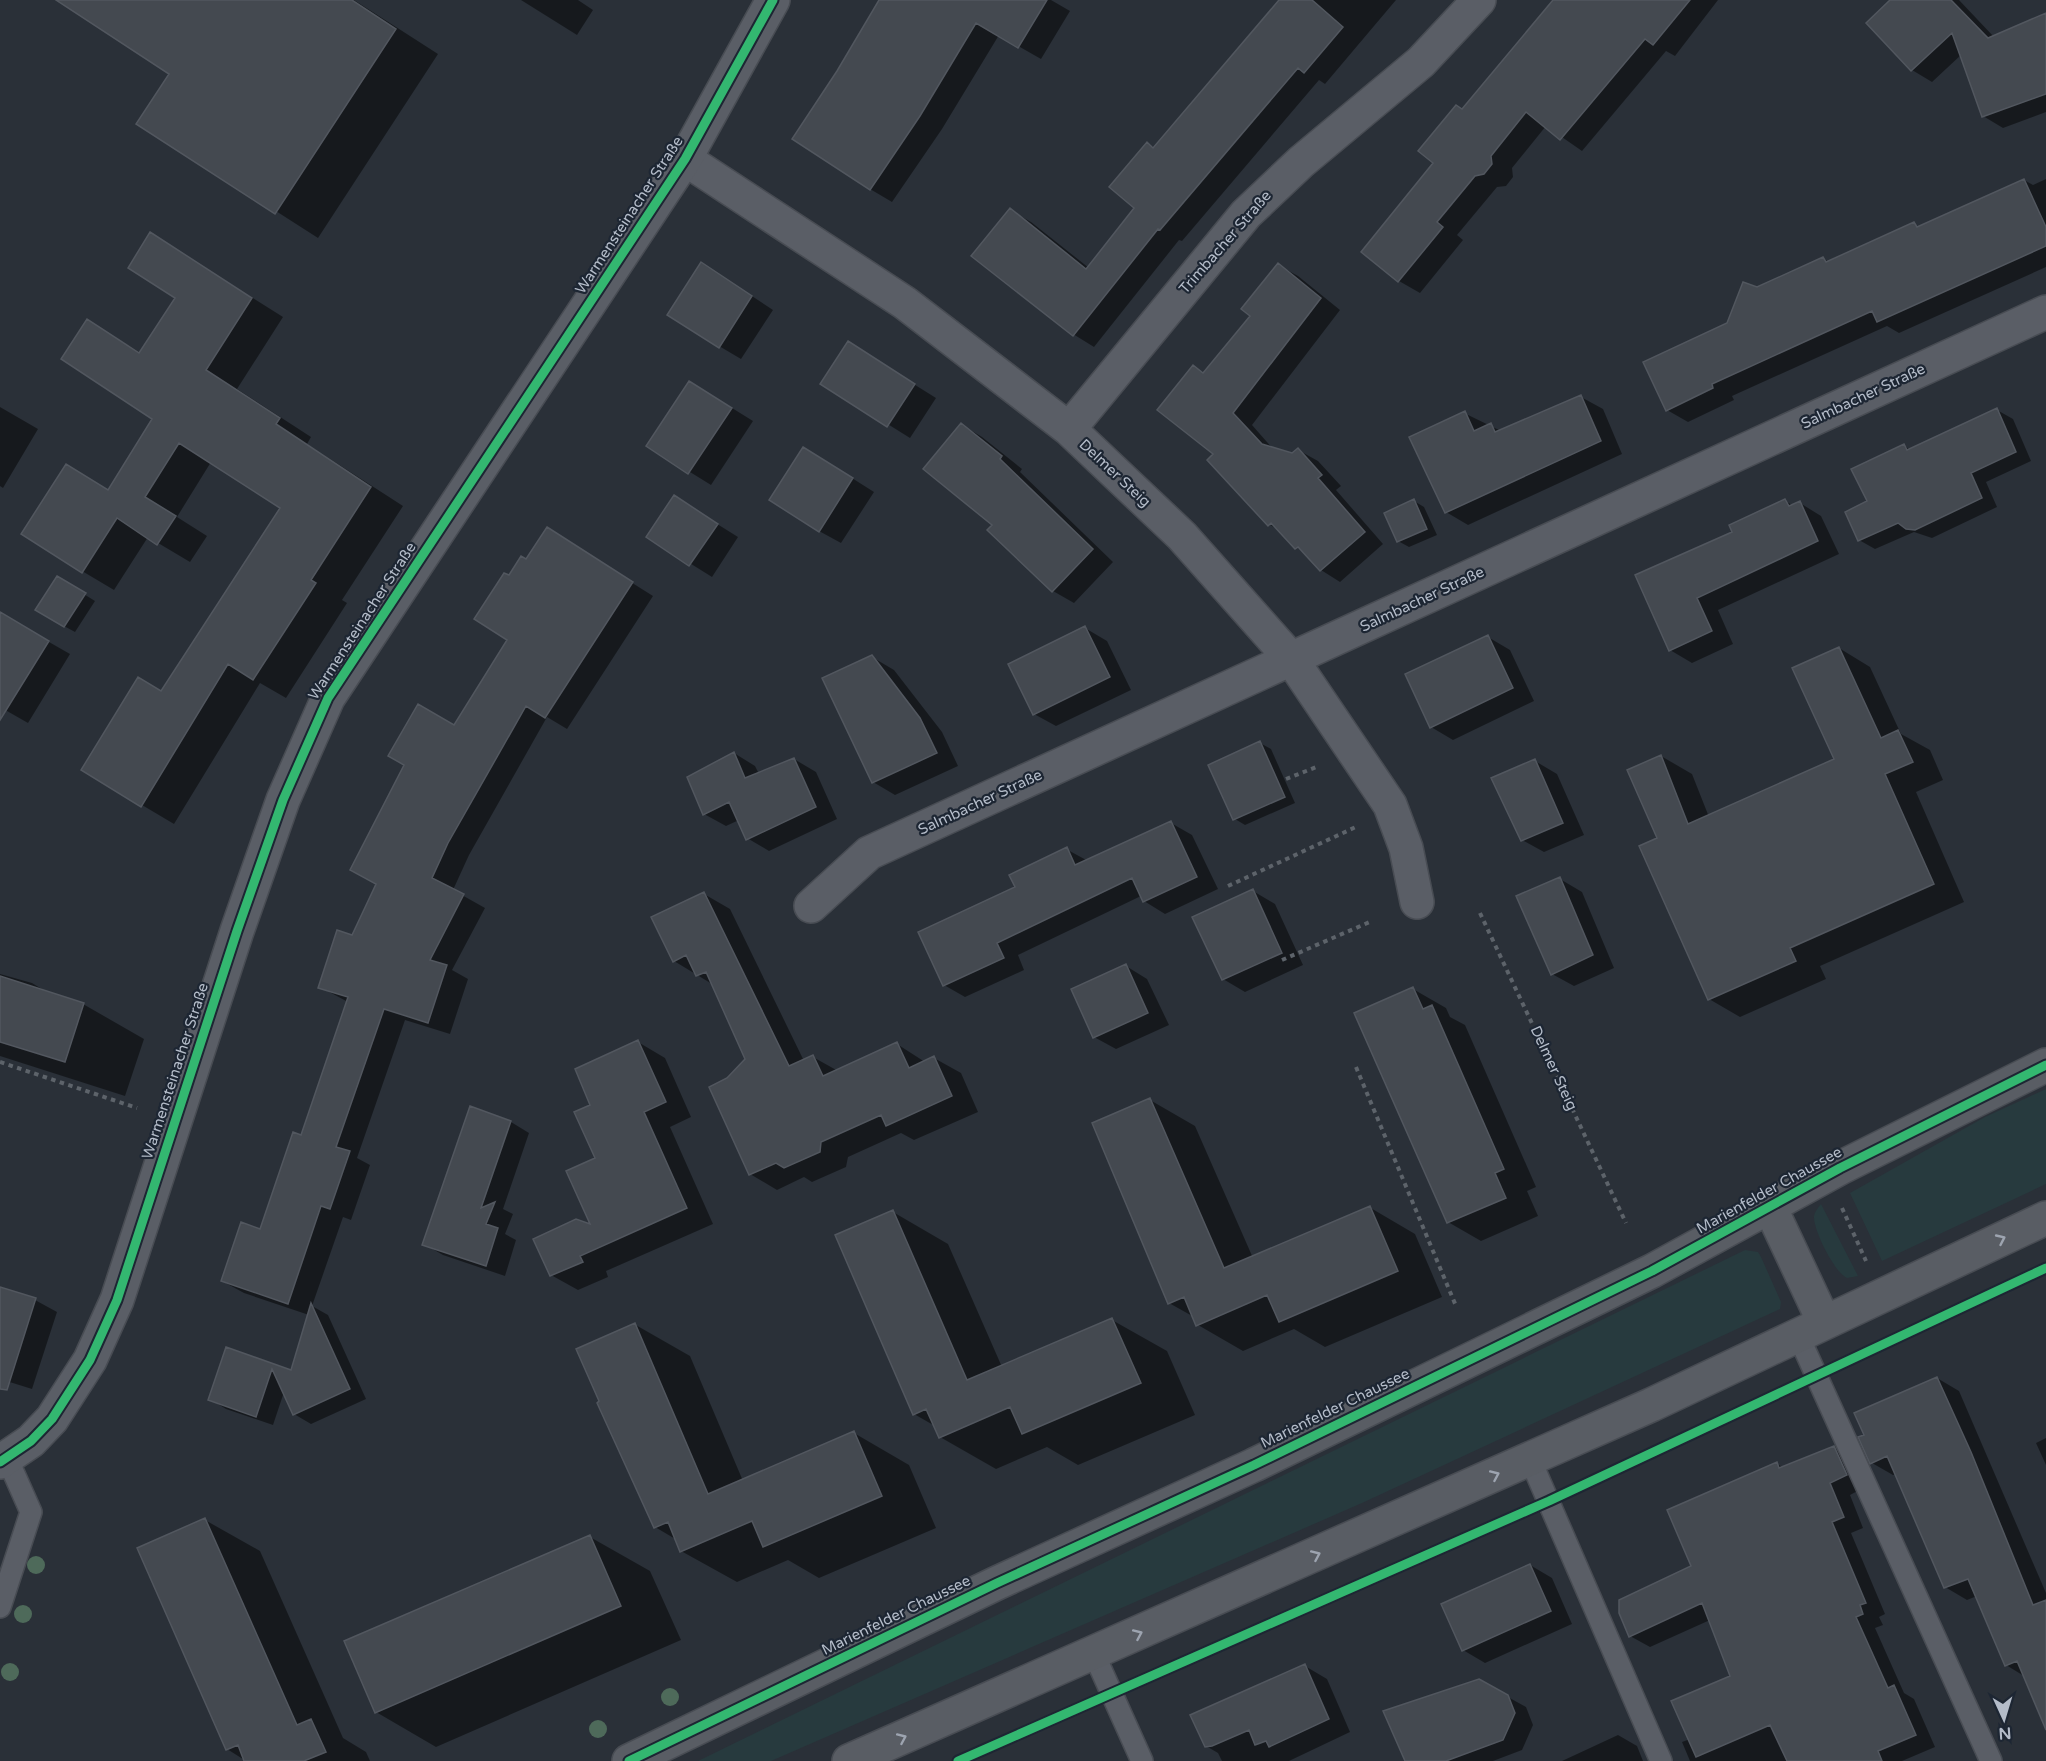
<svg xmlns="http://www.w3.org/2000/svg" width="2046" height="1761" viewBox="0 0 2046 1761" font-family="'Varela Round',sans-serif">
  <rect width="100%" height="100%" fill="#2a3038"/>
  <!-- green -->
  <path fill="#273a3e" d="M 2046,1089 L 2046,1184 L 1882,1261 L 1850,1193 L 1985,1117 Z
    M 1821,1204 L 1858,1276 L 1847,1278 C 1835,1273 1813,1230 1814,1216 C 1815,1211 1818,1208 1821,1204 Z
    M 1745,1250 L 1758,1252 L 1761,1257 L 1781,1302 L 1780,1309 L 1362,1503 L 771,1761 L 698,1761 Z"/>
  <!-- shadow -->
  <path fill="#0007" d="M 59,0 L 354,0 L 438,54 L 318,238 L 138,123 L 171,73 Z
    M 521,0 L 578,0 L 593,10 L 577,35 Z
    M 938,0 L 1051,0 L 1070,11 L 1041,59 L 999,35 L 942,129 L 892,202 L 870,189 Z
    M 1281,0 L 1396,0 L 1325,84 L 1319,80 L 1182,241 L 1179,240 L 1094,347 L 1073,334 L 1010,210 L 1031,222 L 1089,268 L 1136,208 L 1147,144 L 1155,148 Z
    M 1564,0 L 1718,0 L 1675,56 L 1666,51 L 1582,151 L 1546,126 L 1512,168 L 1513,177 L 1506,186 L 1497,187 L 1457,235 L 1463,240 L 1420,293 L 1399,281 L 1435,163 L 1463,110 Z
    M 1893,0 L 1959,0 L 1994,37 L 2046,15 L 2046,112 L 2003,128 L 1983,116 L 1961,55 L 1932,82 L 1912,70 L 1868,23 Z
    M 2046,179 L 2046,267 L 1899,333 L 1887,326 L 1732,396 L 1734,400 L 1688,422 L 1667,410 L 1757,289 L 1823,258 L 1829,262 L 1914,224 L 1920,227 L 2024,180 L 2033,185 Z
    M 151,234 L 283,317 L 237,389 L 311,437 L 307,444 L 403,506 L 342,600 L 347,603 L 286,698 L 260,683 L 174,824 L 142,805 L 282,508 L 211,462 L 177,517 L 207,536 L 190,562 L 148,537 L 114,590 L 82,571 L 67,466 L 114,496 L 154,419 L 88,321 L 141,353 L 177,297 Z
    M 1278,265 L 1298,276 L 1340,310 L 1252,425 L 1274,450 L 1292,455 L 1298,450 L 1318,461 L 1341,486 L 1336,490 L 1383,544 L 1340,582 L 1321,570 L 1280,531 L 1269,524 L 1215,454 L 1194,367 L 1205,374 L 1252,316 Z
    M 723,277 L 773,310 L 741,359 L 719,346 Z
    M 848,343 L 936,398 L 910,438 L 822,383 Z
    M 711,395 L 753,421 L 711,485 L 648,446 Z
    M 1581,397 L 1603,409 L 1622,454 L 1468,525 L 1446,512 L 1464,413 L 1501,431 Z
    M 0,407 L 38,429 L 3,488 L 0,486 Z
    M 1997,410 L 2013,419 L 2031,461 L 1986,482 L 1997,507 L 1932,538 L 1914,532 L 1875,549 L 1859,540 L 1869,502 L 1904,446 L 1911,450 Z
    M 962,425 L 982,437 L 1022,469 L 1020,472 L 1113,562 L 1074,603 L 1053,591 L 994,524 Z
    M 825,461 L 874,492 L 841,543 L 819,531 Z
    M 674,497 L 738,537 L 712,577 L 648,537 Z
    M 1414,501 L 1424,507 L 1437,535 L 1409,547 L 1398,541 Z
    M 1785,501 L 1794,506 L 1800,503 L 1821,516 L 1839,554 L 1718,610 L 1733,644 L 1692,663 L 1670,650 L 1637,576 L 1734,533 Z
    M 567,542 L 653,596 L 567,729 L 547,717 L 469,855 L 453,890 L 485,908 L 452,970 L 468,979 L 450,1034 L 405,1020 L 357,1158 L 370,1165 L 351,1220 L 343,1217 L 312,1306 L 328,1315 L 366,1399 L 311,1424 L 294,1414 L 284,1392 L 273,1425 L 226,1409 L 210,1399 L 227,1349 L 292,1372 L 309,1315 L 244,1293 L 222,1281 L 261,1231 L 301,1137 L 348,1002 L 320,987 L 353,937 L 454,727 L 509,639 L 510,577 L 527,561 Z
    M 58,578 L 95,601 L 75,632 L 64,626 Z
    M 0,614 L 70,654 L 28,723 L 0,707 Z
    M 1085,628 L 1107,641 L 1131,690 L 1056,726 L 1034,714 Z
    M 1488,637 L 1510,650 L 1534,701 L 1453,740 L 1431,727 Z
    M 1839,648 L 1870,667 L 1901,734 L 1930,750 L 1943,780 L 1916,792 L 1964,902 L 1820,966 L 1826,979 L 1740,1017 L 1709,999 L 1659,839 L 1661,756 L 1692,774 L 1709,817 L 1836,760 Z
    M 872,657 L 894,670 L 942,732 L 958,766 L 895,795 L 873,782 Z
    M 1260,743 L 1271,749 L 1295,803 L 1245,825 L 1235,819 Z
    M 734,753 L 755,766 L 759,774 L 794,759 L 816,772 L 837,819 L 769,851 L 747,838 L 739,820 L 726,826 L 704,814 Z
    M 1535,761 L 1557,774 L 1584,835 L 1544,852 L 1522,840 Z
    M 1171,823 L 1192,835 L 1218,889 L 1165,914 L 1144,901 L 1141,896 L 1018,955 L 1024,970 L 965,997 L 944,985 L 1017,888 L 1066,849 L 1088,861 Z
    M 1560,879 L 1582,892 L 1614,968 L 1574,986 L 1552,974 Z
    M 1253,891 L 1275,904 L 1303,965 L 1245,992 L 1223,979 Z
    M 704,894 L 730,909 L 804,1061 L 813,1057 L 838,1071 L 897,1044 L 925,1062 L 934,1058 L 961,1073 L 978,1112 L 914,1140 L 901,1133 L 848,1157 L 846,1167 L 812,1182 L 804,1177 L 777,1190 L 750,1174 L 728,1080 L 747,1059 L 712,984 L 674,961 Z
    M 1126,966 L 1147,979 L 1169,1025 L 1116,1049 L 1094,1037 Z
    M 0,974 L 32,983 L 50,994 L 83,1004 L 144,1039 L 125,1096 L 0,1056 Z
    M 1413,989 L 1446,1008 L 1450,1017 L 1465,1025 L 1536,1187 L 1527,1191 L 1538,1216 L 1481,1241 L 1448,1222 Z
    M 638,1042 L 665,1058 L 691,1117 L 670,1127 L 713,1224 L 606,1271 L 608,1277 L 578,1290 L 551,1275 L 592,1226 L 597,1159 L 592,1105 Z
    M 1150,1100 L 1195,1126 L 1253,1258 L 1369,1207 L 1415,1234 L 1442,1297 L 1325,1347 L 1294,1329 L 1243,1351 L 1198,1325 L 1194,1317 L 1169,1303 Z
    M 471,1108 L 511,1122 L 529,1133 L 503,1209 L 513,1214 L 505,1234 L 516,1240 L 505,1276 L 443,1255 L 424,1244 Z
    M 893,1212 L 948,1244 L 1002,1367 L 1112,1320 L 1167,1351 L 1195,1415 L 1078,1465 L 1047,1447 L 996,1469 L 940,1437 L 935,1426 L 914,1414 Z
    M 0,1289 L 35,1300 L 57,1312 L 32,1389 L 0,1379 Z
    M 634,1324 L 690,1356 L 743,1481 L 854,1433 L 909,1465 L 936,1528 L 819,1578 L 788,1560 L 737,1582 L 681,1551 L 677,1540 L 655,1527 Z
    M 1937,1378 L 1959,1391 L 2046,1593 L 2046,1701 L 2024,1676 L 2006,1665 L 1977,1596 L 1967,1600 L 1945,1587 L 1897,1474 L 1893,1475 L 1872,1463 L 1866,1435 Z
    M 2046,1438 L 2046,1465 L 2036,1443 Z
    M 1834,1448 L 1855,1460 L 1867,1486 L 1850,1495 L 1863,1528 L 1851,1533 L 1885,1614 L 1879,1617 L 1883,1625 L 1875,1628 L 1904,1693 L 1914,1699 L 1935,1747 L 1902,1761 L 1690,1761 L 1682,1742 L 1690,1739 L 1732,1677 L 1710,1620 L 1650,1647 L 1630,1636 L 1693,1567 L 1777,1464 L 1784,1468 Z
    M 205,1520 L 260,1551 L 343,1738 L 366,1752 L 370,1761 L 246,1761 L 227,1749 Z
    M 590,1537 L 650,1571 L 681,1640 L 436,1747 L 376,1712 Z
    M 1530,1565 L 1552,1578 L 1572,1624 L 1485,1663 L 1463,1650 Z
    M 1305,1666 L 1327,1679 L 1350,1732 L 1289,1761 L 1222,1761 L 1218,1753 L 1206,1746 Z
    M 1479,1681 L 1526,1707 L 1533,1725 L 1522,1750 L 1493,1761 L 1407,1761 Z
    M 1618,1735 L 1637,1746 L 1643,1761 L 1562,1761 Z"/>
  <!-- building -->
  <path fill="#444950" stroke="#52575f" stroke-width="1.5" d="M 56,0 L 352,0 L 396,29 L 275,214 L 136,124 L 169,74 Z
    M 879,0 L 1047,0 L 1018,48 L 976,23 L 920,116 L 870,190 L 792,139 L 837,71 Z
    M 1279,0 L 1312,0 L 1343,27 L 1304,73 L 1298,68 L 1160,230 L 1158,229 L 1073,336 L 971,256 L 1010,208 L 1086,269 L 1134,208 L 1109,187 L 1147,142 L 1153,148 Z
    M 1553,0 L 1690,0 L 1653,45 L 1645,39 L 1560,140 L 1526,112 L 1491,156 L 1492,164 L 1484,174 L 1475,176 L 1437,222 L 1443,227 L 1398,282 L 1361,252 L 1433,163 L 1418,151 L 1456,105 L 1462,109 Z
    M 1890,0 L 1951,0 L 1988,38 L 2046,13 L 2046,94 L 1982,117 L 1952,33 L 1911,71 L 1866,23 Z
    M 2024,179 L 2046,227 L 2046,246 L 1877,322 L 1872,311 L 1712,384 L 1713,388 L 1666,411 L 1643,362 L 1727,323 L 1743,282 L 1757,287 L 1823,257 L 1826,262 L 1914,222 L 1917,227 Z
    M 150,232 L 252,298 L 206,370 L 280,418 L 276,424 L 371,487 L 311,580 L 316,583 L 253,680 L 228,664 L 141,807 L 81,770 L 138,677 L 161,691 L 280,508 L 179,443 L 145,497 L 176,516 L 157,545 L 117,518 L 82,573 L 21,534 L 66,464 L 108,490 L 152,419 L 61,359 L 87,319 L 139,353 L 175,298 L 128,268 Z
    M 701,262 L 752,296 L 719,348 L 667,315 Z
    M 1278,263 L 1321,298 L 1233,413 L 1262,444 L 1292,453 L 1298,448 L 1322,475 L 1318,478 L 1365,532 L 1320,571 L 1298,547 L 1295,549 L 1271,523 L 1268,526 L 1207,460 L 1213,454 L 1157,410 L 1193,365 L 1203,373 L 1250,316 L 1241,309 Z
    M 848,341 L 915,384 L 887,427 L 820,384 Z
    M 689,381 L 732,408 L 688,474 L 646,446 Z
    M 1581,395 L 1601,441 L 1445,513 L 1409,437 L 1465,411 L 1474,431 L 1491,423 L 1495,432 Z
    M 1997,408 L 2016,452 L 1971,473 L 1982,498 L 1915,530 L 1906,529 L 1898,523 L 1858,541 L 1845,512 L 1867,501 L 1851,469 L 1904,444 L 1907,450 Z
    M 961,423 L 1002,456 L 1000,459 L 1093,549 L 1052,592 L 987,530 L 992,525 L 923,469 Z
    M 803,447 L 853,478 L 819,532 L 769,500 Z
    M 674,495 L 718,524 L 689,566 L 646,537 Z
    M 1414,499 L 1427,529 L 1397,542 L 1384,513 Z
    M 1785,499 L 1789,506 L 1800,501 L 1818,541 L 1697,598 L 1712,631 L 1669,651 L 1635,575 L 1732,532 L 1729,525 Z
    M 547,527 L 633,582 L 545,718 L 526,706 L 448,843 L 432,878 L 464,894 L 430,960 L 447,965 L 428,1023 L 384,1009 L 336,1147 L 350,1151 L 330,1209 L 321,1206 L 288,1304 L 221,1281 L 241,1222 L 260,1229 L 293,1132 L 301,1135 L 348,997 L 318,988 L 337,930 L 352,935 L 376,884 L 350,870 L 404,765 L 388,756 L 418,704 L 454,725 L 507,640 L 474,619 L 504,573 L 509,575 L 521,556 L 526,559 Z
    M 57,576 L 86,593 L 64,627 L 35,610 Z
    M 0,612 L 49,641 L 0,720 Z
    M 1085,626 L 1110,677 L 1033,715 L 1008,664 Z
    M 1488,635 L 1513,688 L 1430,728 L 1405,674 Z
    M 1839,647 L 1881,738 L 1898,730 L 1913,762 L 1885,774 L 1934,884 L 1790,948 L 1796,961 L 1708,1000 L 1639,846 L 1657,838 L 1627,770 L 1661,755 L 1688,824 L 1834,759 L 1792,668 Z
    M 872,655 L 920,718 L 937,753 L 872,783 L 822,678 Z
    M 1260,741 L 1285,797 L 1233,820 L 1208,765 Z
    M 734,752 L 745,778 L 794,758 L 816,807 L 746,840 L 729,802 L 703,815 L 687,777 Z
    M 1535,759 L 1563,823 L 1521,841 L 1491,778 Z
    M 1171,821 L 1197,877 L 1143,902 L 1132,878 L 997,943 L 1004,958 L 943,986 L 918,932 L 1015,887 L 1009,875 L 1067,847 L 1075,865 Z
    M 1560,877 L 1593,955 L 1551,975 L 1516,896 Z
    M 1253,889 L 1282,953 L 1222,980 L 1192,917 Z
    M 704,892 L 789,1066 L 813,1055 L 823,1076 L 897,1042 L 909,1068 L 934,1056 L 952,1096 L 886,1126 L 881,1115 L 821,1142 L 820,1152 L 784,1168 L 776,1163 L 749,1175 L 709,1087 L 727,1078 L 745,1059 L 706,972 L 696,976 L 686,955 L 673,962 L 651,917 Z
    M 1126,964 L 1148,1013 L 1093,1038 L 1071,989 Z
    M 0,976 L 84,1003 L 65,1062 L 0,1042 Z
    M 1413,987 L 1423,1009 L 1432,1005 L 1504,1169 L 1495,1173 L 1506,1198 L 1447,1223 L 1354,1013 Z
    M 638,1040 L 666,1102 L 644,1112 L 687,1208 L 580,1256 L 583,1262 L 550,1276 L 533,1239 L 576,1219 L 590,1224 L 566,1171 L 595,1158 L 574,1112 L 590,1105 L 575,1069 Z
    M 1150,1098 L 1224,1268 L 1370,1206 L 1398,1271 L 1279,1322 L 1267,1295 L 1196,1326 L 1184,1297 L 1168,1304 L 1092,1123 Z
    M 470,1106 L 511,1121 L 481,1208 L 495,1202 L 486,1224 L 498,1228 L 486,1266 L 422,1245 Z
    M 893,1210 L 967,1380 L 1112,1318 L 1141,1383 L 1022,1434 L 1010,1407 L 939,1438 L 926,1409 L 913,1415 L 835,1235 Z
    M 0,1287 L 36,1298 L 7,1390 L 0,1389 Z
    M 311,1303 L 350,1389 L 293,1415 L 272,1369 L 256,1417 L 208,1400 L 226,1347 L 291,1370 Z
    M 635,1323 L 708,1494 L 854,1431 L 882,1496 L 763,1547 L 752,1521 L 680,1552 L 668,1522 L 654,1528 L 597,1403 L 599,1401 L 576,1349 Z
    M 1937,1377 L 1971,1452 L 2033,1605 L 2046,1600 L 2046,1730 L 2017,1661 L 2005,1666 L 1968,1579 L 1944,1588 L 1887,1456 L 1870,1464 L 1858,1437 L 1864,1435 L 1854,1413 Z
    M 1834,1446 L 1847,1475 L 1830,1483 L 1844,1517 L 1832,1522 L 1866,1603 L 1860,1605 L 1863,1614 L 1856,1617 L 1888,1688 L 1894,1685 L 1916,1735 L 1878,1751 L 1882,1761 L 1787,1761 L 1770,1725 L 1696,1757 L 1671,1701 L 1730,1676 L 1702,1603 L 1629,1637 L 1619,1613 L 1619,1600 L 1691,1566 L 1667,1510 L 1777,1462 L 1779,1468 Z
    M 205,1518 L 297,1725 L 311,1719 L 326,1752 L 304,1761 L 244,1761 L 238,1745 L 226,1750 L 137,1548 Z
    M 590,1535 L 621,1606 L 375,1713 L 344,1641 Z
    M 1530,1564 L 1551,1611 L 1462,1651 L 1441,1604 Z
    M 1305,1664 L 1329,1719 L 1269,1747 L 1266,1741 L 1255,1745 L 1249,1730 L 1212,1746 L 1205,1747 L 1190,1715 Z
    M 1479,1679 L 1508,1695 L 1515,1713 L 1503,1740 L 1446,1761 L 1405,1761 L 1383,1711 Z"/>
  <g fill="none" stroke-linecap="round" stroke-linejoin="round">
    <!-- service casing -->
    <g stroke="#484c53" stroke-width="24">
      <path id="service" d="M 1798,1335 L 1991,1761
        M 1530,1459 L 1661,1761
        M 0,1607 L 31,1512 L 7,1458
        M 1094,1654 L 1142,1761"/>
    </g>
    <!-- minor casing -->
    <g stroke="#484c53" stroke-width="36">
      <path id="minor" d="M 685,159 L 905,303 L 1069,429 L 1182,536 L 1292,660 L 1390,805 L 1406,848 L 1417,902
        M 1069,429 L 1246,214 L 1301,162 L 1421,62 L 1479,0
        M 811,906 L 869,853 L 2046,312"/>
    </g>
    <!-- tertiary casing -->
    <g stroke="#484c53" stroke-width="36">
      <path id="tertiary" d="M 0,1462 L 31,1441 L 52,1419 L 90,1360 L 117,1300 L 237,931 L 283,800 L 328,698 L 685,159 L 773,0"/>
    </g>
    <!-- secondary casing -->
    <g stroke="#484c53" stroke-width="36">
      <path id="secondary" d="M 1770,1207 L 1824,1322
        M 629,1761 L 997,1583 L 1254,1465 L 1652,1271 L 1840,1168 L 2046,1065
        M 849,1761 L 1651,1405 L 2046,1218"/>
    </g>
    <!-- path -->
    <path stroke="#5d636a" stroke-width="4" stroke-dasharray="4.5 4.5" stroke-linecap="butt" d="M 1286,779 L 1319,766
      M 1228,886 L 1358,826
      M 1480,913 L 1626,1223
      M 1282,960 L 1372,921
      M 0,1062 L 137,1108
      M 1356,1067 L 1456,1306
      M 1842,1208 L 1866,1261"/>
    <!-- service -->
    <use href="#service" stroke="#5a5e66" stroke-width="21"/>
    <!-- minor -->
    <use href="#minor" stroke="#5a5e66" stroke-width="33"/>
    <!-- tertiary -->
    <use href="#tertiary" stroke="#5a5e66" stroke-width="33"/>
    <!-- secondary -->
    <use href="#secondary" stroke="#595d64" stroke-width="33"/>
    <!-- cycleway casing -->
    <g stroke="#1d2633" stroke-width="13">
      <path id="cycleway" d="M 0,1462 L 31,1441 L 52,1419 L 90,1360 L 117,1300 L 237,931 L 283,800 L 328,698 L 685,159 L 773,0
        M 629,1761 L 997,1583 L 1254,1465 L 1652,1271 L 1840,1168 L 2046,1065
        M 958,1761 L 1549,1501 L 2046,1268"/>
    </g>
    <!-- cycleway -->
    <use href="#cycleway" stroke="#33b770" stroke-width="9"/>
  </g>
  <!-- trees -->
  <g fill="#4e6a5a">
    <circle cx="36" cy="1565" r="9"/>
    <circle cx="23" cy="1614" r="9"/>
    <circle cx="10" cy="1672" r="9"/>
    <circle cx="670" cy="1697" r="9"/>
    <circle cx="598" cy="1729" r="9"/>
  </g>
  <!-- one-way arrows -->
  <defs><path id="oneway-chevron" d="M-2-3.5L2.5 0L-2 3.5" fill="none" stroke-width="1.6" stroke-linecap="round" stroke-linejoin="round" transform="scale(1.5)"/></defs>
  <g stroke="#9da4b0">
    <use href="#oneway-chevron" transform="translate(2001 1239) rotate(-25)"/>
    <use href="#oneway-chevron" transform="translate(1495 1475) rotate(-24)"/>
    <use href="#oneway-chevron" transform="translate(1316 1555) rotate(-24)"/>
    <use href="#oneway-chevron" transform="translate(1138 1634) rotate(-24)"/>
    <use href="#oneway-chevron" transform="translate(902 1738) rotate(-24)"/>
  </g>
  <g text-anchor="middle" dominant-baseline="central" stroke-width="4.5" stroke-linejoin="round" paint-order="stroke">
    <!-- street labels -->
    <g font-size="15" fill="#b4bcc9" stroke="#1d2633">
      <text transform="translate(629 215) rotate(-57)">Warmensteinacher Straße</text>
      <text transform="translate(1225 242) rotate(-49)">Trimbacher Straße</text>
      <text transform="translate(1863 396) rotate(-25)">Salmbacher Straße</text>
      <text transform="translate(1115 473) rotate(43)">Delmer Steig</text>
      <text transform="translate(1422 599) rotate(-25)">Salmbacher Straße</text>
      <text transform="translate(362 621) rotate(-57)">Warmensteinacher Straße</text>
      <text transform="translate(980 802) rotate(-25)">Salmbacher Straße</text>
      <text transform="translate(1554 1068) rotate(65)">Delmer Steig</text>
      <text transform="translate(175 1071) rotate(-72)">Warmensteinacher Straße</text>
      <text transform="translate(1769 1190) rotate(-29)">Marienfelder Chaussee</text>
      <text transform="translate(1335 1408) rotate(-26)">Marienfelder Chaussee</text>
      <text transform="translate(896 1615) rotate(-26)">Marienfelder Chaussee</text>
    </g>
  </g>
  <!-- north arrow -->
  <g transform="translate(2004 1719) rotate(176)" stroke="#1d2633" stroke-width="4.5" paint-order="stroke">
  <path d="M0-4.5L10 22L0 15L-10 22Z" fill="#b4bcc9"/>
  <text y="-9" font-size="16" font-weight="bold" text-anchor="middle" fill="#b4bcc9">N</text>
  </g>
</svg>
